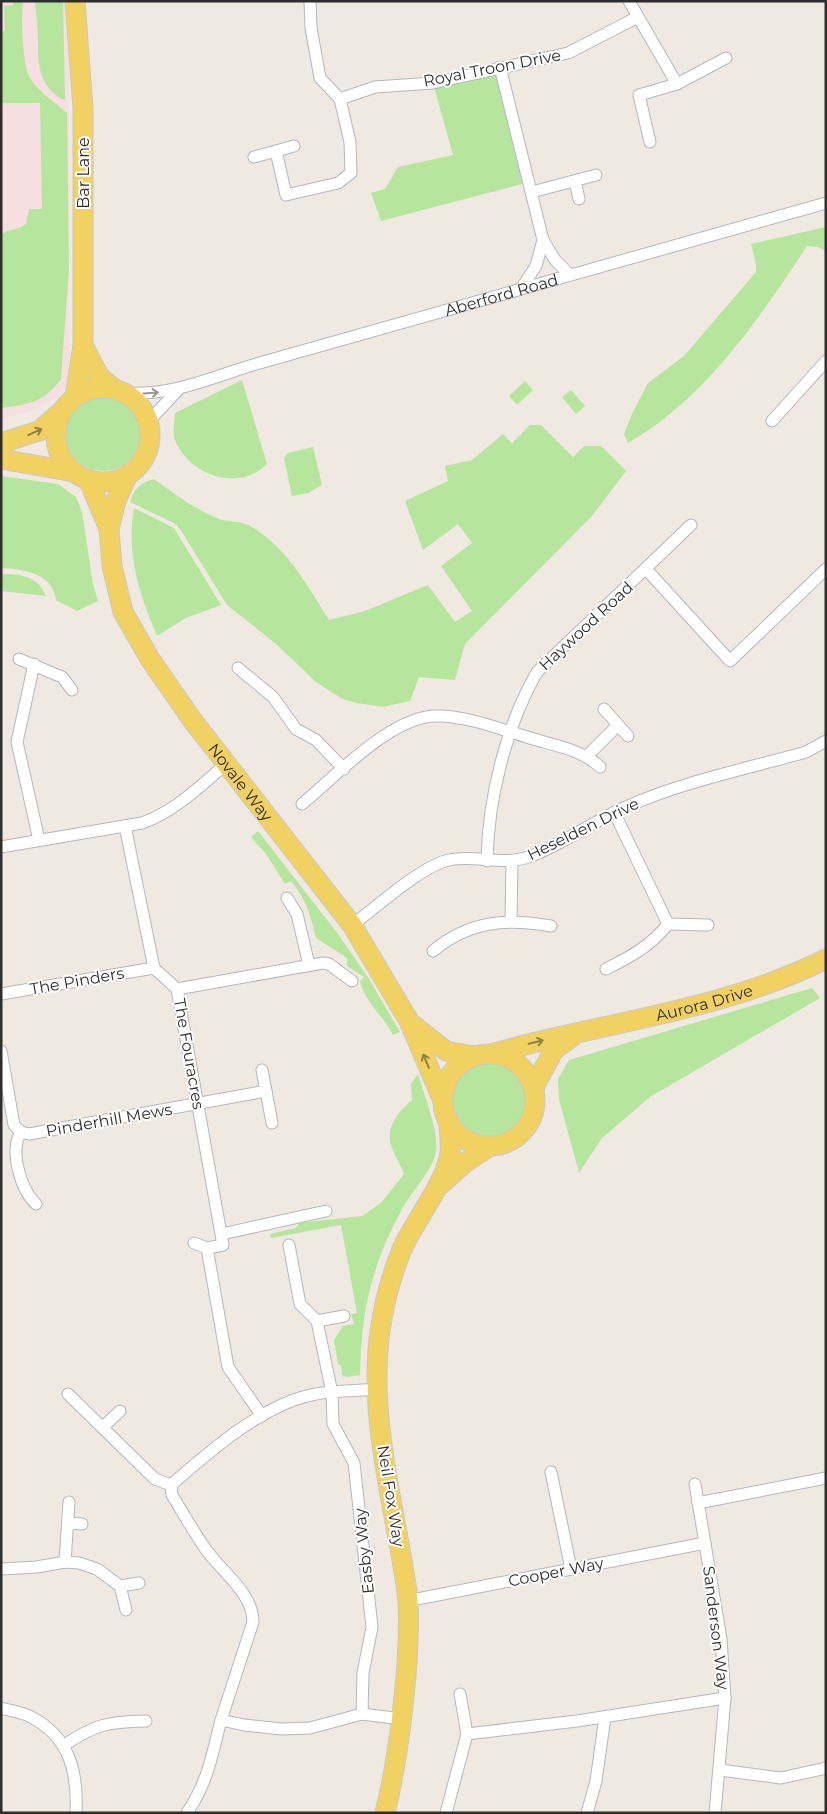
<svg xmlns="http://www.w3.org/2000/svg" width="827" height="1814" viewBox="0 0 827 1814" font-family="Montserrat,sans-serif">
  <rect width="100%" height="100%" fill="#efe9e1"/>
  <!-- medical -->
  <path fill="#f5dfe0" d="M 1,1 L 69,1 L 69,385 L 56,398 L 34,410 L 1,419 Z"/>
  <!-- green -->
  <path fill="#b6e59e" d="M 13,1 L 23,1 C 21,17 22,64 30,78 C 38,92 55,102 67,113 L 69,268 L 61,379 C 43,403 30,404 1,408 L 1,234 C 9,229 18,230 26,224 L 29,209 L 42,209 L 40,103 L 1,103 L 1,34 L 5,29 L 4,6 L 13,5 Z
    M 35,1 L 63,1 L 65,101 C 39,86 38,68 38,41 C 38,28 36,14 35,1 Z
    M 500,67 L 530,182 L 381,221 L 371,193 L 385,189 L 398,167 L 453,155 L 433,83 Z
    M 826,227 L 826,251 L 818,247 L 807,246 C 759,319 705,399 628,443 L 624,434 L 632,414 L 648,383 L 684,356 L 756,272 L 756,264 L 751,244 Z
    M 242,380 L 267,464 C 238,493 189,475 175,440 C 172,432 175,421 175,413 Z
    M 525,381 L 533,390 L 517,405 L 509,396 Z
    M 571,390 L 585,406 L 576,414 L 562,397 Z
    M66 434a37 37 0 1 1 74 0a37 37 0 1 1-74 0Z
    M 530,425 L 541,425 L 573,457 L 584,446 L 601,446 L 626,471 L 592,516 L 465,644 L 455,680 L 419,677 L 410,701 L 383,707 L 357,703 L 342,699 L 316,682 L 275,643 L 227,605 L 180,529 L 174,523 L 130,502 C 134,488 140,483 154,479 C 175,494 194,509 219,519 C 229,522 243,521 252,527 C 289,550 306,584 329,620 L 365,611 L 428,585 L 455,622 L 472,611 L 441,566 L 472,543 L 458,524 L 423,550 L 405,501 L 448,481 L 445,466 L 472,460 L 503,434 L 512,443 Z
    M 313,447 L 322,485 L 308,493 L 292,496 L 284,458 L 288,453 Z
    M 1,476 L 58,484 L 76,497 L 82,512 L 93,584 L 98,601 L 77,611 L 56,600 C 53,573 23,569 1,568 Z
    M 134,508 L 174,528 L 221,605 L 186,618 L 157,636 C 139,593 126,555 134,508 Z
    M 1,574 C 21,574 38,576 46,596 L 1,591 Z
    M 258,831 L 338,934 L 369,979 L 400,1032 L 393,1035 C 383,1015 365,1003 360,981 L 364,977 L 347,966 L 347,958 L 316,938 C 310,914 307,901 291,881 L 285,884 L 266,854 L 251,837 Z
    M 812,988 L 820,998 L 650,1097 L 602,1138 L 579,1173 L 559,1099 L 558,1079 L 569,1060 Z
    M453 1099a37 37 0 1 1 74 0a37 37 0 1 1-74 0Z
    M 418,1074 C 424,1095 439,1131 436,1152 C 433,1170 410,1193 401,1211 C 371,1267 361,1312 360,1375 L 347,1377 L 342,1375 L 341,1365 L 338,1364 L 334,1340 L 343,1326 L 354,1324 L 351,1314 L 357,1313 L 341,1225 L 271,1238 L 270,1234 L 296,1228 L 299,1223 L 362,1216 L 381,1203 L 404,1174 C 401,1165 395,1157 392,1148 C 384,1128 398,1112 412,1100 L 411,1084 Z"/>
  <g fill="none" stroke-linecap="round" stroke-linejoin="round">
    <!-- minor casing -->
    <g stroke="#b4b7c1" stroke-width="13">
      <g id="minor">
        <path d="M 629,1 L 677,84 L 639,95 L 650,142"/>
        <path d="M 500,67 L 543,240 L 555,260 L 569,274"/>
        <path d="M 677,84 L 726,58"/>
        <path d="M 340,99 L 375,87 L 433,83 L 568,53 L 638,17"/>
        <path d="M 294,146 L 276,151 L 286,195 L 338,183 L 351,173 L 350,142 L 340,99 L 320,78 L 311,28 L 310,1"/>
        <path d="M 254,157 L 276,151"/>
        <path d="M 575,181 L 579,199"/>
        <path d="M 532,192 L 596,175"/>
        <path d="M 522,287 L 536,266 L 543,240"/>
        <path id="s1" d="M 124,393 C 174,396 209,378 256,364 L 826,203"/>
        <path d="M 772,421 L 826,361"/>
        <path d="M 148,422 L 178,390"/>
        <path d="M 646,569 L 730,661 L 826,569"/>
        <path d="M 19,659 L 62,677 L 72,690"/>
        <path d="M 34,664 L 17,742 L 39,840"/>
        <path d="M 238,668 L 273,697 L 296,729 L 316,740 L 344,769"/>
        <path d="M 604,709 L 628,736"/>
        <path d="M 587,756 L 618,725"/>
        <path d="M 302,804 C 336,776 392,715 438,716 C 467,716 500,729 527,737 C 551,745 582,749 600,767"/>
        <path d="M 614,812 L 668,924 L 708,925"/>
        <path d="M 125,826 L 154,968 L 177,989 L 223,1245 L 207,1248 L 194,1243"/>
        <path d="M 1,847 L 142,823 C 174,812 199,787 225,765"/>
        <path d="M 487,861 C 488,799 506,726 537,672 L 691,525"/>
        <path d="M 287,898 L 297,914 L 309,965"/>
        <path d="M 511,921 L 512,861"/>
        <path d="M 352,925 C 377,907 421,866 449,860 C 477,854 502,867 531,856 C 565,843 595,820 628,806 C 682,782 749,768 806,752 L 826,741"/>
        <path d="M 433,951 C 469,921 506,918 551,926"/>
        <path d="M 606,969 C 630,957 651,946 668,924"/>
        <path d="M 177,989 L 323,963 L 329,964 L 352,981"/>
        <path d="M 1,994 L 154,968"/>
        <path d="M 1,1051 L 14,1125 L 21,1132"/>
        <path d="M 262,1070 L 272,1123"/>
        <path d="M 21,1132 L 29,1134 L 266,1091"/>
        <path d="M 21,1132 C 9,1151 21,1190 36,1204"/>
        <path d="M 222,1234 L 326,1211"/>
        <path d="M 289,1245 L 300,1304 L 317,1321 L 332,1393 L 333,1424 L 354,1463 L 372,1627 L 363,1673 L 362,1714"/>
        <path d="M 207,1248 L 228,1367 L 262,1416"/>
        <path d="M 317,1321 L 344,1316"/>
        <path d="M 378,1389 C 358,1391 336,1390 316,1394 C 264,1403 210,1451 171,1485 L 172,1495 C 183,1513 193,1531 205,1548 C 220,1571 253,1592 253,1622 L 221,1720 L 244,1725 L 281,1729 L 310,1728 L 362,1714 L 402,1719"/>
        <path d="M 68,1394 L 155,1479 L 171,1485"/>
        <path d="M 103,1427 L 120,1411"/>
        <path d="M 551,1472 L 571,1569"/>
        <path d="M 695,1484 L 721,1639 L 725,1698 L 715,1813"/>
        <path d="M 698,1503 L 826,1478"/>
        <path d="M 68,1523 L 82,1524"/>
        <path d="M 65,1562 L 69,1502"/>
        <path d="M 1,1569 L 37,1567 L 65,1562 L 79,1563 L 97,1569 L 120,1586 L 126,1610"/>
        <path d="M 120,1586 L 139,1583"/>
        <path d="M 407,1601 L 705,1543"/>
        <path d="M 1,1708 C 11,1711 23,1712 31,1717 C 70,1737 78,1773 76,1813"/>
        <path d="M 467,1734 L 577,1721 L 725,1698"/>
        <path d="M 63,1746 C 96,1724 107,1722 146,1721"/>
        <path d="M 720,1770 L 781,1778 L 826,1768"/>
        <path d="M 187,1813 C 208,1782 212,1755 221,1720"/>
        <path d="M 446,1813 L 467,1734 L 460,1694"/>
        <path d="M 587,1813 L 596,1781 L 605,1717"/>
      </g>
    </g>
    <!-- primary casing -->
    <g stroke="#c9c9c9" stroke-width="21">
      <g id="primary">
        <path d="M 83,345 L 99,376 L 114,389"/>
        <circle cx="103" cy="435" r="47"/>
        <path d="M 75,397 L 83,345 L 83,108 L 75,1"/>
        <path d="M 1,443 L 39,431 L 62,411"/>
        <path d="M 1,459 L 74,472"/>
        <path id="s2" d="M 128,474 L 116,501 L 109,529 L 112,566 L 123,612 L 150,659 L 193,721 L 352,925 L 409,1021 L 443,1101"/>
        <path d="M 88,479 L 109,529"/>
        <path d="M 413,1025 L 446,1051 L 474,1056"/>
        <path id="s3" d="M 494,1053 C 605,1022 722,1011 826,959"/>
        <circle cx="489" cy="1100" r="46"/>
        <path d="M 534,1087 L 554,1050 L 573,1036"/>
        <path d="M 439,1186 L 466,1162 L 489,1147"/>
        <path d="M 385,1813 C 397,1764 403,1714 407,1664 C 408,1640 410,1616 407,1592 C 395,1506 368,1419 380,1331 C 384,1303 392,1273 403,1247 C 416,1219 446,1182 450,1153 C 451,1143 449,1132 449,1122"/>
      </g>
    </g>
    <!-- minor -->
    <use href="#minor" stroke="#fff" stroke-width="11"/>
    <!-- primary -->
    <use href="#primary" stroke="#f2d163" stroke-width="19"/>
  </g>
  <!-- one-way arrows -->
  <defs><path id="oneway-shaft" d="M-6 0H5M1.5-3L5.5 0L1.5 3" fill="none" stroke-width="1.6" stroke-linecap="round" stroke-linejoin="round" transform="scale(1.25)"/></defs>
  <use stroke="#969696" href="#oneway-shaft" transform="translate(151 393) rotate(-4)"/>
  <g stroke="#908048">
    <use href="#oneway-shaft" transform="translate(35 432) rotate(-24)"/>
    <use href="#oneway-shaft" transform="translate(536 1042) rotate(-13)"/>
    <use href="#oneway-shaft" transform="translate(426 1061) rotate(-113)"/>
  </g>
  <g text-anchor="middle" dominant-baseline="central" stroke-width="4" stroke-linejoin="round" paint-order="stroke">
    <!-- street labels -->
    <g font-size="16" fill="#2e2e2e" stroke="#fff">
      <text transform="translate(492 68) rotate(-11)">Royal Troon Drive</text>
      <text transform="translate(83 173) rotate(-90)">Bar Lane</text>
      <text stroke="none"><textPath href="#s1" startOffset="391">Aberford Road</textPath></text>
      <text transform="translate(586 626) rotate(-43)">Haywood Road</text>
      <text stroke="none"><textPath href="#s2" startOffset="350">Novale Way</textPath></text>
      <text transform="translate(583 829) rotate(-26)">Heselden Drive</text>
      <text transform="translate(77 981) rotate(-10)">The Pinders</text>
      <text stroke="none"><textPath href="#s3" startOffset="216">Aurora Drive</textPath></text>
      <text transform="translate(189 1054) rotate(80)">The Fouracres</text>
      <text transform="translate(109 1120) rotate(-10)">Pinderhill Mews</text>
      <text transform="translate(391 1496) rotate(81)">Neil Fox Way</text>
      <text transform="translate(364 1551) rotate(-96)">Easby Way</text>
      <text transform="translate(556 1572) rotate(-11)">Cooper Way</text>
      <text transform="translate(716 1628) rotate(83)">Sanderson Way</text>
    </g>
  </g>
  <!-- border -->
  <rect width="827" height="1814" fill="none" stroke="#2e2e2e" stroke-width="5"/>
</svg>
